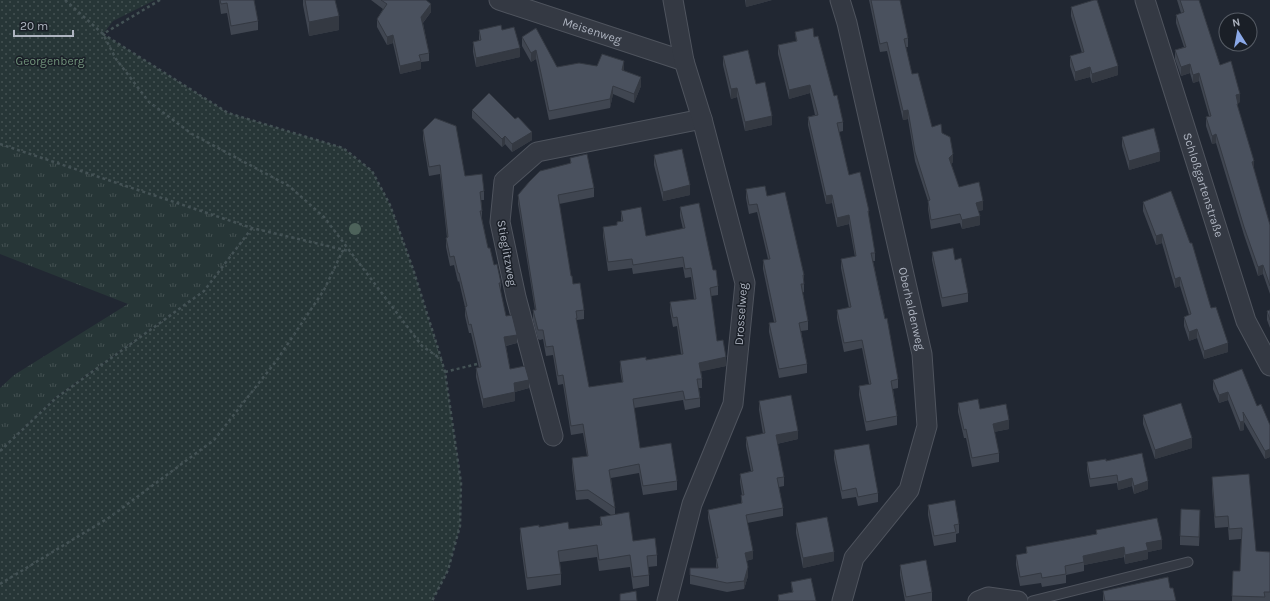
<svg xmlns="http://www.w3.org/2000/svg" width="1270" height="601" viewBox="0 0 1270 601" font-family="Karla,sans-serif">
  <defs>
    <pattern id="grass-tufts" width="24" height="20" patternUnits="userSpaceOnUse"><rect width="24" height="20" fill="#273637"/><path d="M3 7l-1-3M5 7V3M7 7l1-3M15 17l-1-3M17 17v-4M19 17l1-3" fill="none" stroke="#445152"/></pattern>
    <pattern id="garden-dots" width="8" height="8" patternUnits="userSpaceOnUse"><rect width="8" height="8" fill="#273637"/><path d="M2 2h.1M6 6h.1" fill="none" stroke="#445152" stroke-width="1.8" stroke-linecap="round"/></pattern>
  </defs>
  <rect width="100%" height="100%" fill="#212732"/>
  <!-- grass -->
  <path fill="url(#grass-tufts)" d="M 0,144 L 252,228 L 204,291 L 56,397 L 0,451 L 0,388 L 14,375 L 128,304 L 0,254 Z"/>
  <!-- garden -->
  <path fill="url(#garden-dots)" d="M 0,0 L 155,0 L 113,21 L 103,34 L 228,113 L 343,148 L 372,171 L 390,205 L 413,269 L 441,359 L 445,372 L 461,483 L 460,526 L 448,570 L 432,601 L 0,601 L 0,451 L 56,398 L 204,291 L 252,228 L 0,144 Z"/>
  <g fill="none" stroke-linecap="round" stroke-linejoin="round">
    <!-- service casing -->
    <g stroke="#4f545e" stroke-width="11">
      <path id="service" d="M 1032,601 L 1188,562"/>
    </g>
    <!-- minor casing -->
    <g stroke="#4f545e" stroke-width="21">
      <g id="minor">
        <path id="s1" d="M 499,0 L 684,61"/>
        <path id="s2" d="M 840,0 L 847,23 L 922,354 L 927,426 L 909,490 L 854,558 L 842,601"/>
        <path id="s3" d="M 1145,0 L 1246,321 L 1270,366"/>
        <path d="M 553,436 L 516,297 L 500,222 L 504,181 L 537,152 L 702,119"/>
        <path d="M 667,601 L 692,504 L 733,404 L 745,283 L 702,119 L 684,61 L 673,0"/>
        <path d="M 978,601 L 988,597 L 1018,601"/>
      </g>
    </g>
    <!-- path -->
    <path stroke="#445255" stroke-width="2.5" stroke-dasharray="3 3" stroke-linecap="butt" d="M 65,0 L 103,34 L 116,59 L 149,102 L 192,134 L 289,186 L 324,217 L 422,346 L 441,359 L 445,372 L 461,483 L 460,526 L 448,570 L 432,601
      M 160,0 L 103,34 L 228,113 L 343,148 L 372,171 L 390,205 L 413,269 L 441,358
      M 0,144 L 252,228 L 349,251
      M 445,372 L 481,363
      M 0,451 L 56,398 L 204,291 L 252,228
      M 0,584 L 110,517 L 214,440 L 277,360 L 324,290 L 343,250"/>
    <!-- service -->
    <use href="#service" stroke="#343943" stroke-width="9"/>
    <!-- minor -->
    <use href="#minor" stroke="#343943" stroke-width="19"/>
  </g>
  <!-- trees -->
  <circle fill="#4d625a" cx="355" cy="229" r="6"/>
  <!-- wall -->
  <path fill="#404651" d="M 219,0 L 254,0 L 258,21 L 258,30 L 231,35 L 227,13 L 221,14 Z
    M 303,0 L 335,0 L 339,30 L 309,36 L 303,5 Z
    M 371,0 L 426,0 L 431,12 L 423,23 L 429,53 L 429,61 L 421,62 L 421,69 L 400,74 L 393,43 L 387,45 L 377,27 L 377,19 L 383,9 Z
    M 745,0 L 772,0 L 746,7 Z
    M 869,0 L 900,0 L 908,38 L 908,47 L 906,47 L 912,74 L 932,127 L 942,133 L 953,162 L 951,164 L 959,187 L 983,210 L 978,211 L 980,225 L 962,229 L 960,223 L 931,229 L 928,209 L 928,201 L 915,161 L 908,119 L 903,120 L 887,51 L 880,52 Z
    M 1177,0 L 1199,0 L 1220,65 L 1240,102 L 1238,103 L 1238,108 L 1254,170 L 1270,225 L 1270,294 L 1263,274 L 1258,276 L 1244,235 L 1216,143 L 1212,144 L 1206,126 L 1206,117 L 1209,116 L 1199,81 L 1193,83 L 1190,73 L 1181,76 L 1175,59 L 1175,50 L 1184,47 L 1176,23 L 1176,15 L 1181,13 Z
    M 1071,7 L 1118,75 L 1092,83 L 1090,77 L 1075,81 L 1070,66 L 1070,56 L 1082,53 L 1071,16 Z
    M 479,30 L 502,30 L 520,57 L 476,67 L 473,52 L 473,42 L 479,41 Z
    M 795,32 L 814,37 L 843,122 L 843,131 L 839,132 L 849,175 L 869,219 L 875,253 L 875,261 L 873,261 L 898,379 L 898,388 L 893,389 L 897,416 L 897,425 L 866,431 L 859,395 L 859,386 L 869,384 L 862,348 L 844,352 L 837,318 L 837,310 L 849,308 L 841,268 L 841,259 L 855,257 L 849,224 L 837,227 L 832,203 L 826,204 L 808,125 L 808,117 L 815,115 L 810,93 L 789,99 L 778,54 L 778,45 L 796,41 Z
    M 522,37 L 557,67 L 597,66 L 624,70 L 624,71 L 641,86 L 634,103 L 613,94 L 610,108 L 549,120 L 536,59 L 531,62 L 522,46 Z
    M 723,56 L 756,84 L 772,125 L 745,131 L 737,97 L 731,99 L 723,65 Z
    M 472,110 L 515,119 L 532,140 L 512,152 L 505,144 L 502,147 L 472,118 Z
    M 423,130 L 465,176 L 484,191 L 484,200 L 481,200 L 482,211 L 482,219 L 488,248 L 501,283 L 501,292 L 500,292 L 506,316 L 517,343 L 506,346 L 510,369 L 529,388 L 515,392 L 515,401 L 483,408 L 476,377 L 476,368 L 479,368 L 471,333 L 469,333 L 465,316 L 465,307 L 459,281 L 458,282 L 454,265 L 450,266 L 446,247 L 446,238 L 447,238 L 440,174 L 429,176 L 423,139 Z
    M 1122,137 L 1160,161 L 1129,170 L 1122,146 Z
    M 654,155 L 690,195 L 663,201 L 654,165 Z
    M 570,158 L 594,188 L 594,197 L 559,204 L 571,276 L 573,284 L 584,310 L 584,319 L 577,320 L 577,325 L 589,387 L 622,382 L 620,370 L 620,361 L 646,360 L 681,354 L 677,326 L 673,327 L 670,311 L 670,302 L 694,299 L 691,277 L 685,278 L 683,267 L 633,274 L 632,268 L 608,271 L 603,236 L 603,227 L 617,225 L 617,222 L 621,221 L 621,211 L 646,236 L 683,229 L 680,216 L 680,207 L 713,270 L 718,286 L 718,295 L 711,296 L 717,341 L 726,366 L 701,371 L 702,379 L 702,388 L 699,388 L 700,398 L 700,407 L 685,410 L 683,400 L 634,408 L 640,448 L 677,481 L 677,490 L 643,495 L 639,473 L 611,478 L 615,508 L 615,514 L 633,541 L 657,555 L 657,566 L 648,567 L 649,575 L 649,586 L 633,589 L 630,567 L 599,571 L 597,557 L 560,562 L 561,574 L 561,585 L 527,590 L 520,539 L 520,528 L 539,527 L 569,529 L 600,525 L 600,517 L 611,515 L 588,499 L 576,500 L 572,468 L 572,458 L 587,456 L 583,433 L 571,435 L 563,384 L 558,385 L 553,355 L 546,356 L 543,339 L 540,340 L 538,339 L 533,320 L 533,310 L 535,310 L 518,204 L 518,195 L 570,163 Z
    M 746,189 L 767,196 L 804,275 L 804,292 L 802,293 L 808,321 L 808,330 L 801,331 L 807,364 L 807,373 L 779,378 L 769,332 L 769,323 L 774,322 L 763,269 L 763,260 L 768,259 L 757,212 L 749,214 L 746,198 Z
    M 1143,202 L 1211,308 L 1228,352 L 1204,359 L 1197,338 L 1189,341 L 1184,326 L 1184,317 L 1189,315 L 1180,286 L 1175,288 L 1162,243 L 1156,245 L 1143,211 Z
    M 932,252 L 955,260 L 968,293 L 968,302 L 942,307 L 932,260 Z
    M 1270,304 L 1270,328 L 1267,320 L 1267,311 L 1270,310 Z
    M 1213,380 L 1257,406 L 1270,425 L 1270,457 L 1265,459 L 1244,422 L 1244,430 L 1240,431 L 1228,400 L 1219,403 L 1213,389 Z
    M 759,401 L 798,439 L 777,444 L 784,477 L 784,486 L 779,487 L 783,508 L 783,516 L 747,523 L 753,559 L 746,561 L 748,576 L 744,589 L 727,592 L 690,584 L 690,575 L 716,568 L 716,558 L 708,518 L 708,510 L 741,503 L 741,495 L 742,495 L 740,482 L 740,474 L 751,471 L 746,446 L 746,437 L 763,434 L 759,410 Z
    M 958,403 L 980,409 L 1009,429 L 994,432 L 999,453 L 999,462 L 972,467 L 966,438 L 964,438 L 958,412 Z
    M 1143,415 L 1192,448 L 1155,459 L 1143,424 Z
    M 834,450 L 878,493 L 878,502 L 858,506 L 856,497 L 842,499 L 834,459 Z
    M 1106,461 L 1148,489 L 1134,494 L 1132,486 L 1118,490 L 1117,483 L 1090,487 L 1087,470 L 1087,462 Z
    M 1212,477 L 1256,551 L 1270,552 L 1270,601 L 1232,601 L 1233,571 L 1240,571 L 1241,539 L 1229,540 L 1228,527 L 1215,528 L 1212,489 Z
    M 928,505 L 959,524 L 959,533 L 956,534 L 956,542 L 934,546 L 928,515 Z
    M 1200,520 L 1199,546 L 1180,545 L 1180,536 Z
    M 796,523 L 834,561 L 803,568 L 796,533 Z
    M 1096,530 L 1162,549 L 1148,552 L 1148,559 L 1125,564 L 1124,557 L 1084,565 L 1084,571 L 1066,575 L 1066,583 L 1042,587 L 1041,583 L 1020,586 L 1016,565 L 1016,555 L 1026,554 L 1026,547 L 1096,534 Z
    M 900,565 L 932,592 L 932,601 L 905,601 L 900,575 Z
    M 791,582 L 816,601 L 778,601 L 778,595 L 792,592 Z
    M 1170,588 L 1176,601 L 1103,601 L 1103,591 Z"/>
  <!-- shaded-wall -->
  <path fill="#343942" d="M 746,0 L 772,0 L 746,7 Z
    M 431,4 L 431,12 L 421,25 L 421,17 Z
    M 339,16 L 339,30 L 309,36 L 309,22 Z
    M 393,35 L 393,43 L 387,45 L 387,37 Z
    M 520,48 L 520,57 L 476,67 L 476,58 Z
    M 536,50 L 536,59 L 531,62 L 531,53 Z
    M 421,61 L 421,69 L 400,74 L 400,66 Z
    M 624,61 L 624,70 L 622,78 L 622,70 Z
    M 1190,64 L 1190,73 L 1181,76 L 1181,67 Z
    M 1118,66 L 1118,75 L 1092,83 L 1092,74 Z
    M 1090,67 L 1090,77 L 1075,81 L 1075,72 Z
    M 1199,73 L 1199,81 L 1193,83 L 1193,75 Z
    M 641,77 L 641,86 L 634,103 L 634,94 Z
    M 810,85 L 810,93 L 789,99 L 789,90 Z
    M 613,86 L 613,94 L 610,108 L 610,99 Z
    M 737,88 L 737,97 L 731,99 L 731,89 Z
    M 1240,94 L 1240,102 L 1236,104 L 1236,95 Z
    M 908,110 L 908,119 L 903,120 L 903,111 Z
    M 772,116 L 772,125 L 745,131 L 745,122 Z
    M 532,132 L 532,140 L 512,152 L 512,144 Z
    M 1216,134 L 1216,143 L 1212,144 L 1212,136 Z
    M 505,136 L 505,144 L 502,147 L 502,139 Z
    M 1160,152 L 1160,161 L 1129,170 L 1129,161 Z
    M 953,154 L 953,162 L 949,167 L 949,158 Z
    M 1254,161 L 1254,170 L 1252,162 Z
    M 690,185 L 690,195 L 663,201 L 663,192 Z
    M 832,195 L 832,203 L 826,204 L 826,196 Z
    M 983,201 L 983,210 L 976,212 L 976,203 Z
    M 868,211 L 869,211 L 869,219 L 868,220 Z
    M 849,215 L 849,224 L 837,227 L 837,218 Z
    M 980,216 L 980,225 L 962,229 L 962,220 Z
    M 1162,234 L 1162,243 L 1156,245 L 1156,236 Z
    M 1263,265 L 1263,274 L 1258,276 L 1258,267 Z
    M 1180,277 L 1180,286 L 1175,288 L 1175,279 Z
    M 1197,329 L 1197,338 L 1189,341 L 1189,332 Z
    M 517,335 L 517,343 L 504,346 L 504,337 Z
    M 1228,343 L 1228,352 L 1204,359 L 1204,351 Z
    M 726,357 L 726,366 L 699,372 L 699,363 Z
    M 529,380 L 529,388 L 514,392 L 514,383 Z
    M 515,392 L 515,401 L 483,408 L 483,399 Z
    M 1228,392 L 1228,400 L 1219,403 L 1219,395 Z
    M 1009,420 L 1009,429 L 993,432 L 993,424 Z
    M 1244,421 L 1244,430 L 1240,431 L 1240,422 Z
    M 798,431 L 798,439 L 776,444 L 776,435 Z
    M 1192,438 L 1192,448 L 1155,459 L 1155,450 Z
    M 1270,449 L 1270,457 L 1265,459 L 1265,451 Z
    M 1132,478 L 1132,486 L 1118,490 L 1118,482 Z
    M 1148,481 L 1148,489 L 1134,494 L 1134,486 Z
    M 1200,510 L 1200,520 L 1199,546 L 1199,537 Z
    M 1162,540 L 1162,549 L 1148,552 L 1148,559 L 1125,564 L 1125,555 L 1146,543 Z
    M 1124,547 L 1124,557 L 1084,565 L 1083,556 Z
    M 753,551 L 753,559 L 745,561 L 745,553 Z
    M 834,552 L 834,561 L 803,568 L 803,558 Z
    M 748,567 L 748,576 L 744,589 L 744,581 Z"/>
  <!-- building -->
  <path fill="#4a515e" stroke="#343942" d="M 220,0 L 254,0 L 258,21 L 231,26 L 227,3 L 221,4 Z
    M 305,0 L 335,0 L 339,16 L 309,22 Z
    M 381,0 L 426,0 L 431,4 L 421,17 L 429,53 L 419,55 L 421,61 L 400,66 L 393,35 L 387,37 L 377,19 L 387,4 Z
    M 871,0 L 900,0 L 908,38 L 904,39 L 912,74 L 918,73 L 932,127 L 941,124 L 942,133 L 950,137 L 953,154 L 949,158 L 959,187 L 979,182 L 983,201 L 976,203 L 980,216 L 962,220 L 960,214 L 931,220 L 928,201 L 930,200 L 915,152 L 908,110 L 903,111 L 887,42 L 880,44 Z
    M 1094,0 L 1097,0 L 1118,66 L 1092,74 L 1090,67 L 1075,72 L 1070,56 L 1084,52 L 1071,7 Z
    M 1180,0 L 1199,0 L 1220,65 L 1231,61 L 1240,94 L 1236,95 L 1238,104 L 1237,104 L 1254,161 L 1252,162 L 1270,225 L 1270,286 L 1263,265 L 1258,267 L 1244,227 L 1216,134 L 1212,136 L 1206,117 L 1211,116 L 1199,73 L 1193,75 L 1190,64 L 1181,67 L 1175,50 L 1186,47 L 1176,15 L 1184,12 Z
    M 501,25 L 502,30 L 514,27 L 520,48 L 476,58 L 473,42 L 481,40 L 479,30 Z
    M 536,28 L 557,67 L 579,63 L 597,66 L 602,54 L 624,61 L 622,70 L 641,77 L 634,94 L 613,86 L 610,99 L 549,111 L 536,50 L 531,53 L 522,37 Z
    M 813,28 L 814,37 L 818,36 L 834,96 L 837,95 L 843,122 L 837,123 L 849,175 L 860,172 L 869,211 L 868,211 L 875,253 L 871,253 L 885,319 L 887,318 L 898,379 L 891,381 L 897,416 L 866,422 L 859,386 L 871,384 L 862,340 L 844,343 L 837,310 L 851,307 L 841,259 L 856,256 L 849,215 L 837,218 L 832,195 L 826,196 L 808,117 L 818,115 L 810,85 L 789,90 L 778,45 L 797,41 L 795,32 Z
    M 748,50 L 756,84 L 765,82 L 772,116 L 745,122 L 737,88 L 731,89 L 723,56 Z
    M 489,93 L 515,119 L 518,117 L 532,132 L 512,144 L 505,136 L 502,139 L 472,110 Z
    M 435,118 L 456,126 L 465,176 L 482,174 L 484,191 L 480,192 L 482,211 L 480,211 L 488,248 L 490,248 L 494,265 L 497,264 L 501,283 L 499,283 L 506,316 L 512,315 L 517,335 L 504,337 L 510,369 L 525,366 L 529,380 L 514,383 L 515,392 L 483,399 L 476,368 L 481,367 L 471,324 L 469,325 L 465,307 L 467,306 L 459,273 L 458,273 L 454,256 L 450,257 L 446,238 L 448,237 L 440,165 L 429,167 L 423,130 Z
    M 1154,128 L 1160,152 L 1129,161 L 1122,137 Z
    M 682,149 L 690,185 L 663,192 L 654,155 Z
    M 587,154 L 594,188 L 558,195 L 571,276 L 572,276 L 573,284 L 580,283 L 584,310 L 576,311 L 577,318 L 576,318 L 589,387 L 623,382 L 620,361 L 646,357 L 646,360 L 683,354 L 677,317 L 673,318 L 670,302 L 696,299 L 691,268 L 685,269 L 683,257 L 633,265 L 632,259 L 608,262 L 603,227 L 617,225 L 617,222 L 623,221 L 621,211 L 641,207 L 646,236 L 685,228 L 680,207 L 699,203 L 713,270 L 716,270 L 718,286 L 710,288 L 717,341 L 723,340 L 726,357 L 699,363 L 702,379 L 697,379 L 700,398 L 685,400 L 683,391 L 633,399 L 640,448 L 671,443 L 677,481 L 643,486 L 639,464 L 609,470 L 615,508 L 588,490 L 576,491 L 572,458 L 588,456 L 583,424 L 571,426 L 563,375 L 558,376 L 553,346 L 546,347 L 543,330 L 538,330 L 533,310 L 536,310 L 518,195 L 529,182 L 540,171 L 571,163 L 570,158 Z
    M 765,186 L 767,196 L 785,192 L 804,275 L 803,275 L 804,284 L 801,284 L 808,321 L 799,323 L 807,364 L 779,369 L 769,323 L 776,322 L 763,260 L 770,259 L 757,204 L 749,205 L 746,189 Z
    M 1171,191 L 1190,243 L 1192,243 L 1211,308 L 1216,307 L 1228,343 L 1204,351 L 1197,329 L 1189,332 L 1184,317 L 1191,314 L 1180,277 L 1175,279 L 1162,234 L 1156,236 L 1143,202 Z
    M 953,248 L 955,260 L 961,258 L 968,293 L 942,298 L 932,252 Z
    M 1270,310 L 1270,320 L 1267,311 Z
    M 1242,369 L 1257,406 L 1261,404 L 1270,425 L 1270,449 L 1265,451 L 1243,412 L 1244,421 L 1240,422 L 1228,392 L 1219,395 L 1213,380 Z
    M 791,395 L 798,431 L 776,435 L 784,477 L 777,478 L 783,508 L 746,515 L 753,551 L 745,553 L 748,567 L 744,581 L 727,583 L 690,575 L 690,568 L 718,568 L 716,558 L 718,558 L 708,510 L 742,503 L 741,495 L 744,495 L 740,474 L 753,471 L 746,437 L 765,433 L 759,401 Z
    M 978,399 L 980,409 L 1006,404 L 1009,420 L 993,424 L 999,453 L 972,458 L 966,429 L 964,430 L 958,403 Z
    M 1181,403 L 1192,438 L 1155,450 L 1143,415 Z
    M 869,444 L 878,493 L 858,497 L 856,488 L 842,491 L 834,450 Z
    M 1142,453 L 1148,481 L 1134,486 L 1132,478 L 1118,482 L 1117,475 L 1090,479 L 1087,462 L 1106,459 L 1106,461 Z
    M 1249,474 L 1256,551 L 1270,552 L 1270,592 L 1264,592 L 1265,597 L 1232,596 L 1233,571 L 1240,571 L 1242,528 L 1229,529 L 1228,516 L 1215,517 L 1212,477 Z
    M 955,500 L 959,524 L 954,525 L 956,532 L 934,536 L 928,505 Z
    M 1181,509 L 1200,510 L 1199,537 L 1180,536 Z
    M 629,512 L 633,541 L 655,538 L 657,555 L 647,556 L 649,575 L 633,577 L 630,555 L 599,560 L 597,545 L 558,551 L 561,574 L 527,578 L 520,528 L 539,525 L 539,527 L 568,522 L 569,529 L 602,525 L 600,517 Z
    M 827,517 L 834,552 L 803,558 L 796,523 Z
    M 1157,518 L 1162,540 L 1146,543 L 1148,550 L 1125,555 L 1124,547 L 1083,556 L 1084,562 L 1065,566 L 1066,574 L 1042,578 L 1041,573 L 1020,577 L 1016,555 L 1027,553 L 1026,547 L 1097,534 L 1096,530 Z
    M 926,560 L 932,592 L 906,597 L 900,565 Z
    M 1168,577 L 1170,588 L 1173,588 L 1176,601 L 1105,601 L 1103,591 Z
    M 811,578 L 816,601 L 779,601 L 778,595 L 793,592 L 791,582 Z
    M 636,591 L 637,601 L 620,601 L 620,594 Z"/>
  <g text-anchor="middle" dominant-baseline="central" stroke-width="3" stroke-linejoin="round" paint-order="stroke">
    <!-- street labels -->
    <g font-size="12" fill="#aeb4c0" stroke="#1a1f27">
      <text stroke="none"><textPath href="#s1" startOffset="98">Meisenweg</textPath></text>
      <text stroke="none"><textPath href="#s3" startOffset="194">Schloßgartenstraße</textPath></text>
      <text transform="translate(507 253) rotate(80)">Stieglitzweg</text>
      <text stroke="none"><textPath href="#s2" startOffset="317">Oberhaldenweg</textPath></text>
      <text transform="translate(741 314) rotate(-86)">Drosselweg</text>
    </g>
    <!-- park labels -->
    <g font-size="12" fill="#71927b" stroke="#1a1f27">
      <text x="50" y="61">Georgenberg</text>
    </g>
  </g>
  <!-- north arrow -->
  <g transform="translate(1238 32) rotate(349)"><circle r="19" fill="#1a1f27" stroke="#555b64"/>
  <path d="M0-3L7 15L0 10L-7 15Z" fill="#8ba9e8"/>
  <text y="-6" font-size="11" font-weight="bold" text-anchor="middle" fill="#aeb4c0">N</text>
  </g>
  <!-- scale -->
  <path d="M14 30v6h59v-6" fill="none" stroke="#aeb4c0" stroke-width="2"/>
  <text x="20" y="30" font-size="12" fill="#aeb4c0" stroke="#1a1f27" stroke-width="3" paint-order="stroke">20 m</text>
</svg>
